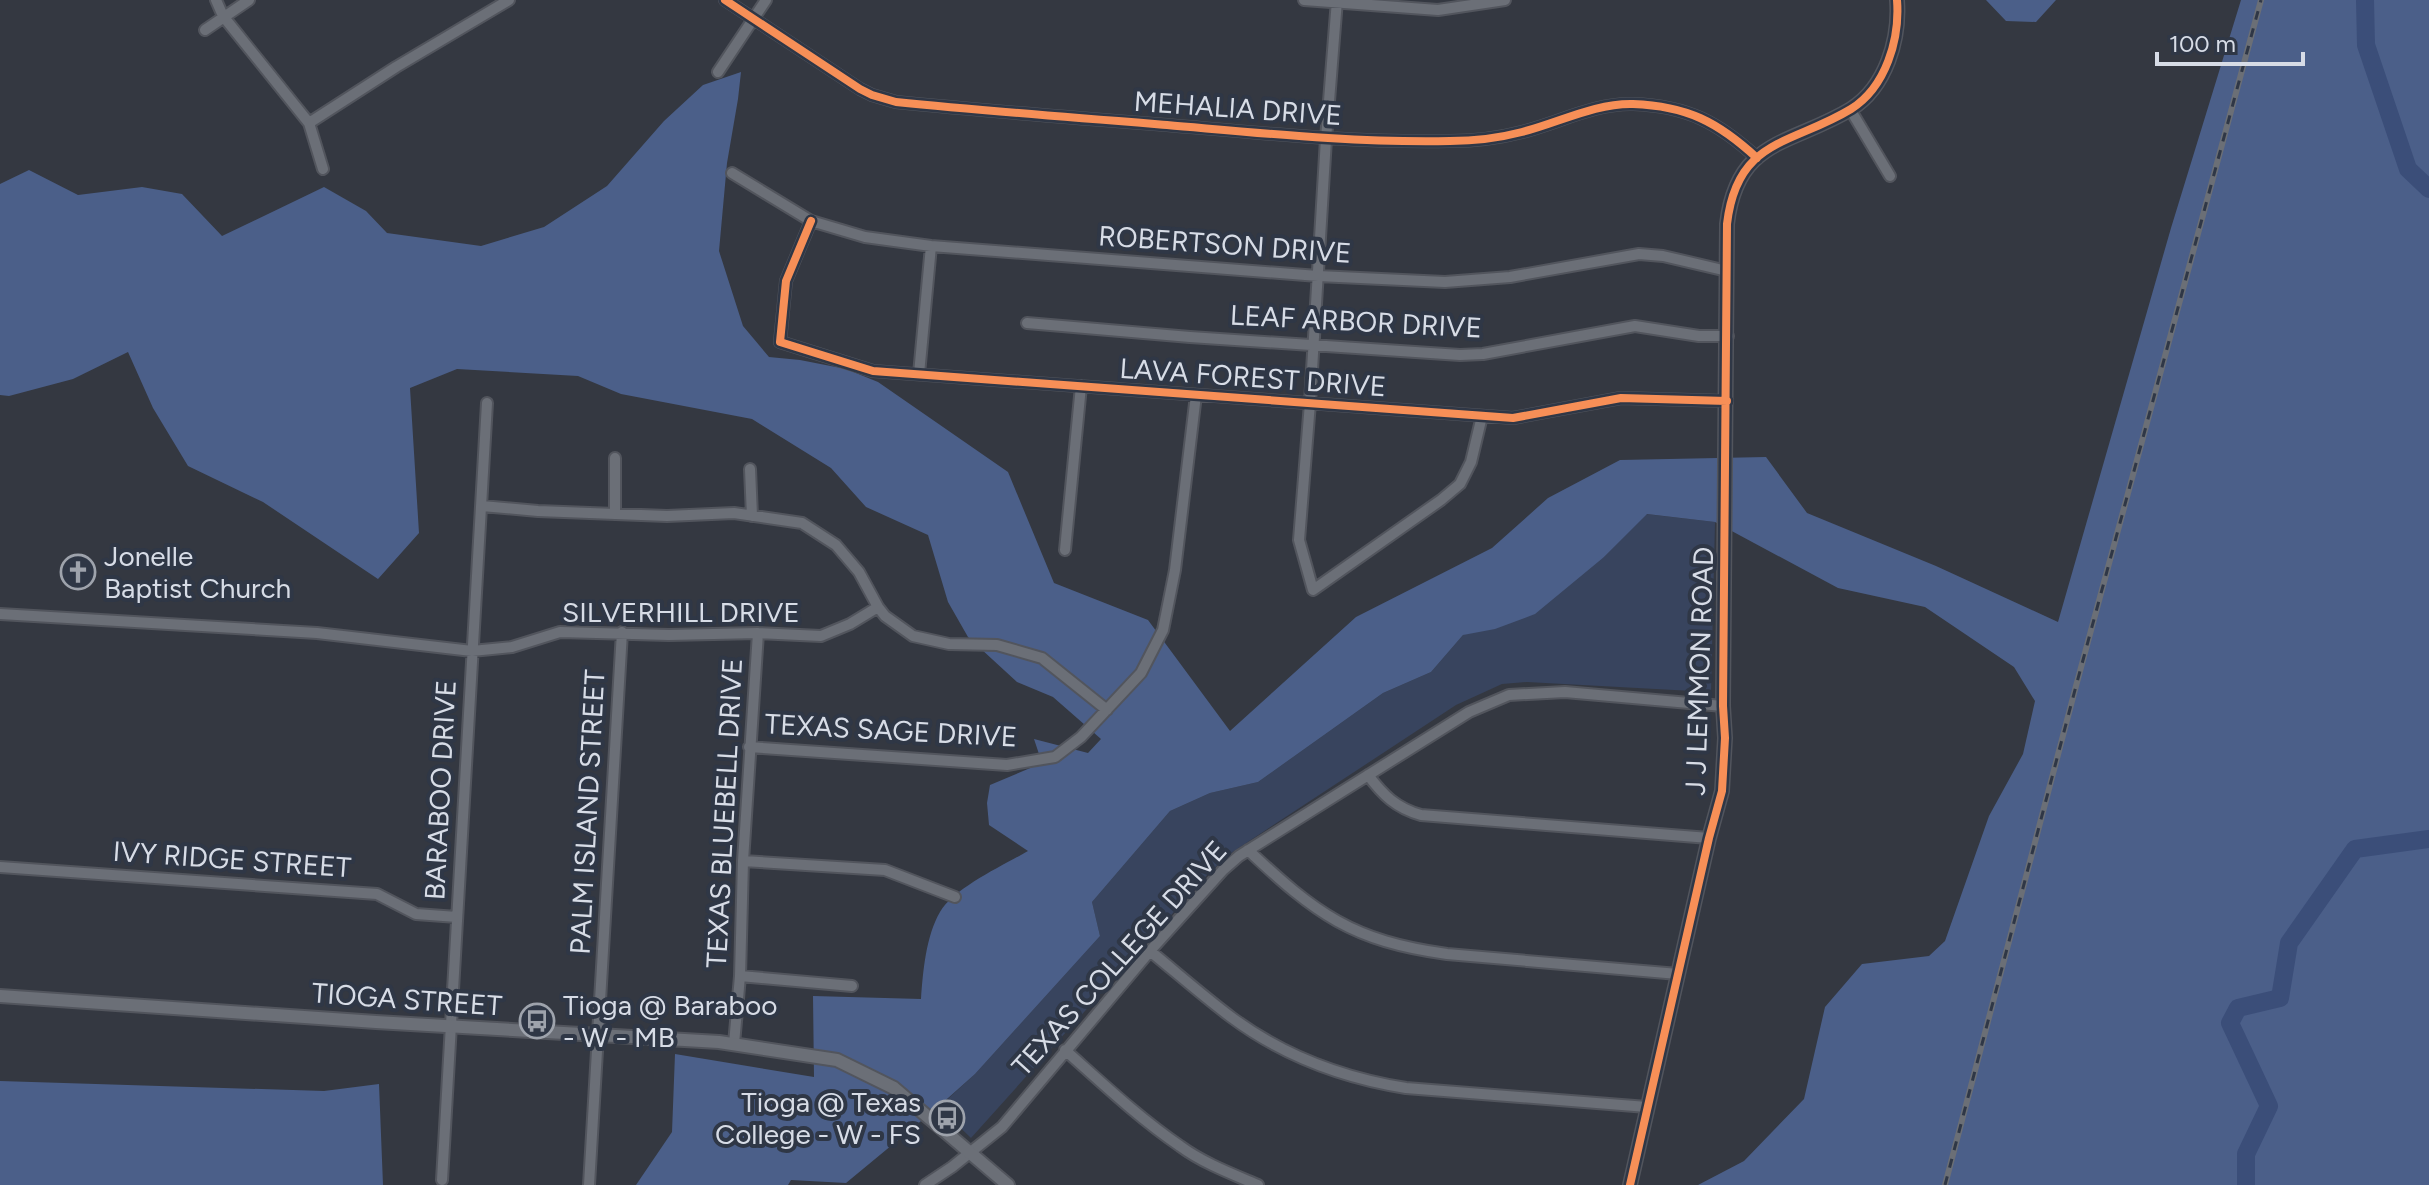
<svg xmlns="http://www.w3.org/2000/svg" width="2429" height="1185" viewBox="0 0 2429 1185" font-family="Figtree,sans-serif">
  <rect width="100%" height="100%" fill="#343841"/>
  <!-- green -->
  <path fill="#38445e" d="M 1646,514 L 1715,522 L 1711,692 L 1527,682 L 1502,684 L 1456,705 L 1228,855 L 1208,874 L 971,1138 L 939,1107 L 975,1074 L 1100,936 L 1092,902 L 1170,811 L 1210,793 L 1258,782 L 1383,693 L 1431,672 L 1463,635 L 1604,557 Z"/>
  <!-- forest -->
  <path fill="#4b5f89" d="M 1986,0 L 2056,0 L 2036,22 L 2006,21 Z
    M 2241,0 L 2429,0 L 2429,1185 L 1698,1185 L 1744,1161 L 1804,1099 L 1825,1007 L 1862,964 L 1929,956 L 1945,941 L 1989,816 L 2023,754 L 2035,701 L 2014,667 L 1925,607 L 1838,588 L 1715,522 L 1647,514 L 1604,557 L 1535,614 L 1495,629 L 1463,635 L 1431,672 L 1383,693 L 1258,782 L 1210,793 L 1170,811 L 1092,902 L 1100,936 L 975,1074 L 938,1107 L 846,1183 L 791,1180 L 788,1185 L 636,1185 L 672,1132 L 675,1054 L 814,1077 L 813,996 L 921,999 C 923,971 926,936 940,912 C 954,888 1004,865 1028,851 L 989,825 L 987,803 L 990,785 L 1042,763 L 1034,739 L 1088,753 L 1101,739 L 1053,697 L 1017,682 L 968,637 L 948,602 L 928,535 L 866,507 L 831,468 L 752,419 L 621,394 L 578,376 L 457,369 L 410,388 L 419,533 L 378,579 L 263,502 L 188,466 L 153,408 L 128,352 L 73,379 L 9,396 L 0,395 L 0,184 L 29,170 L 78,195 L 142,187 L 182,194 L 222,236 L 324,187 L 366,211 L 387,233 L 481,246 L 544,227 L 607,186 L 664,121 L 703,85 L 741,72 L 738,99 L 727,163 L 719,251 L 743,326 L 769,357 L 800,360 L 846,369 L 878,382 L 1008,472 L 1054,583 L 1148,620 L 1230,731 L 1356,617 L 1492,548 L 1548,498 L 1620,460 L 1766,457 L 1807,513 L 1936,566 L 2058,622 L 2171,228 Z
    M 0,1081 L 324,1091 L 379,1084 L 383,1185 L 0,1185 Z"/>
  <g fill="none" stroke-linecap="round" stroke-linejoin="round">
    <!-- river -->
    <path stroke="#3b4e79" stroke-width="18" d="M 2365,0 L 2366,45 L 2408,169 L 2429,189
      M 2246,1185 L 2246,1154 L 2269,1106 L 2230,1023 L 2238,1008 L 2280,998 L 2289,943 L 2355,849 L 2429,839"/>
    <!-- minor casing -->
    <g stroke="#52555d" stroke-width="14">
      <path id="minor" d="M 216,0 L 223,16 L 309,123 L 323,169
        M 725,0 L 860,89 L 872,95 L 896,102 C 986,111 1077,118 1167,125 C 1261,133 1356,143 1450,141 C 1474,141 1499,138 1522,132 C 1558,123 1595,103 1633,104 C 1687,106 1718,122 1757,158
        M 1304,0 L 1438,10 L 1505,0
        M 1337,0 L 1326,139 L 1310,403 L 1299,540 L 1313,590 L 1441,500 L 1460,484 L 1471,462 L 1482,416
        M 205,30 L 249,0
        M 718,72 L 766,0
        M 1850,109 L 1890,176
        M 309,123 L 396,67 L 509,0
        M 732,173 L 811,221 L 865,237 L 931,246 L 1318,276 L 1445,282 L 1510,277 L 1639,254 L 1663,256 L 1727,271
        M 811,221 L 786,281 L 780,342 L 873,371 L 1513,418 L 1621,398 L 1727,401
        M 1027,323 L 1190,337 L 1460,355 L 1483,354 L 1635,326 L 1699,336 L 1728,336
        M 919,374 L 931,246
        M 750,469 L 752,516
        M 482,506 L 538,511 L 667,516 L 734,513 L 802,523 L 836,545 L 859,572 L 878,607 L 885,616 L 913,636 L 949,644 L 997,645 L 1042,658 L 1107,710
        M 615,514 L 615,458
        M 1065,550 L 1081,386
        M 0,614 L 317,633 L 472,651 L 512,647 L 560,632 L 669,635 L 758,633 L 821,636 L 850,624 L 878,607
        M 749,747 L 1007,765 L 1055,757 L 1081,737 L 1141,673 L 1163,630 L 1175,570 L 1196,395
        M 1368,775 C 1383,795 1396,808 1421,815 L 1709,838
        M 1248,850 C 1316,914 1352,941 1447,954 L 1678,974
        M 743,861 L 885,870 L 955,897
        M 0,867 L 377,894 L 416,914 L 457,917
        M 1150,951 C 1177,973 1203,996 1231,1017 C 1282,1055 1343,1078 1406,1088 L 1647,1107
        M 740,976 L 852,986
        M 734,1044 L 740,976 L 743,861 L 758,633
        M 1065,1050 C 1102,1083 1139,1118 1180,1146 C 1203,1163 1232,1174 1258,1185
        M 442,1180 L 487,403
        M 589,1185 L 622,632
        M 925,1185 L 952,1167 L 1002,1127 L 1150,951 L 1223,870 L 1239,856 L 1469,712 L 1509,695 L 1565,692 L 1723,706"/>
    </g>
    <!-- tertiary casing -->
    <g stroke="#52555d" stroke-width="16">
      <path id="tertiary" d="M 0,996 L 376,1022 L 719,1042 L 837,1060 L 894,1088 L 1008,1185
        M 1630,1185 L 1709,838 L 1722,791 L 1725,738 L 1723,706 L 1727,224 C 1737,138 1792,145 1851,109 C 1886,87 1900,39 1897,0"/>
    </g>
    <!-- minor -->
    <use href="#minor" stroke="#6b6f77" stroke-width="10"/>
    <!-- tertiary -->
    <use href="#tertiary" stroke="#6b6f77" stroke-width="12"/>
    <!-- rail casing -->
    <g stroke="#6b6f76" stroke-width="6">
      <path id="rail" d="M 1945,1185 L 2076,686 L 2261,0"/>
    </g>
    <!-- rail -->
    <use href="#rail" stroke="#2f3746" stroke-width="3" stroke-dasharray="9" stroke-linecap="butt"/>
    <!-- cycleway casing -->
    <g stroke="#2f3746" stroke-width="13">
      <path id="cycleway" d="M 725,0 L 860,89 L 872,95 L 896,102 C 986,111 1077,118 1167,125 C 1261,133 1356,143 1450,141 C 1474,141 1499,138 1522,132 C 1558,123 1595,103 1633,104 C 1687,106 1718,122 1757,158
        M 811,221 L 786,281 L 780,342 L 873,371 L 1513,418 L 1621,398 L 1727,401
        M 1630,1185 L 1709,838 L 1722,791 L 1725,738 L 1723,706 L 1727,224 C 1737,138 1792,145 1851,109 C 1886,87 1900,39 1897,0"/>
    </g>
    <!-- cycleway -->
    <use href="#cycleway" stroke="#f78f57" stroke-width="8"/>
  </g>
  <!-- icons -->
  <defs>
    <g id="church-ring" transform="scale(1.8)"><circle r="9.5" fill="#2f3746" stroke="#9ea3ac" stroke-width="1.5"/><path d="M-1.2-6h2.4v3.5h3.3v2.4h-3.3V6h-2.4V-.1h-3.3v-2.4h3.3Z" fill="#9ea3ac"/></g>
    <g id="bus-ring" transform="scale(1.8)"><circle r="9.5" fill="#2f3746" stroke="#9ea3ac" stroke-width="1.5"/><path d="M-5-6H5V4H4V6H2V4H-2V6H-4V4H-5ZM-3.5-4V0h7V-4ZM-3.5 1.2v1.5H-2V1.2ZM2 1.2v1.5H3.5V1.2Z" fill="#9ea3ac"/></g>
  </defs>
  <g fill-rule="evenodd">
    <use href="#church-ring" x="78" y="572"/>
    <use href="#bus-ring" x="537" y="1021"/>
    <use href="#bus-ring" x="947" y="1118"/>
  </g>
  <g text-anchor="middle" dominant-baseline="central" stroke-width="8" stroke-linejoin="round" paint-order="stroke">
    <!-- street labels -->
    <g font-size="28" fill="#d7dce6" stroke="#2f3746">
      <text transform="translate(1238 108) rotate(4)">MEHALIA DRIVE</text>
      <text transform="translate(1225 244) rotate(4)">ROBERTSON DRIVE</text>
      <text transform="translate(1356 321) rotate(3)">LEAF ARBOR DRIVE</text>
      <text transform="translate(1253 377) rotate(4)">LAVA FOREST DRIVE</text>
      <text x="681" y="612">SILVERHILL DRIVE</text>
      <text transform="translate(1699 671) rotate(-88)">J J LEMMON ROAD</text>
      <text transform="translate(891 730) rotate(3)">TEXAS SAGE DRIVE</text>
      <text transform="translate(440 790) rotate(-87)">BARABOO DRIVE</text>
      <text transform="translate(587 812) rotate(-87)">PALM ISLAND STREET</text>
      <text transform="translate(724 813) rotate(-87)">TEXAS BLUEBELL DRIVE</text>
      <text transform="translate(232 859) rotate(4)">IVY RIDGE STREET</text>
      <text transform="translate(1119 958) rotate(-48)">TEXAS COLLEGE DRIVE</text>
      <text transform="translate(407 999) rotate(4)">TIOGA STREET</text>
    </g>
    <!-- poi labels -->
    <g font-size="28" fill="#d7dce6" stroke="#2f3746" text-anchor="start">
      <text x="104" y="556">Jonelle<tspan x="104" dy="32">Baptist Church</tspan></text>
      <text x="563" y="1005">Tioga @ Baraboo<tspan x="563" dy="32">- W - MB</tspan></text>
      <text x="921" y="1102" text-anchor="end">Tioga @ Texas<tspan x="921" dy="32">College - W - FS</tspan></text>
    </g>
  </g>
  <!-- scale -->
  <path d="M2157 52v12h146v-12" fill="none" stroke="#d7dce6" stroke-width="4"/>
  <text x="2169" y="52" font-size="24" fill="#d7dce6" stroke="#2f3746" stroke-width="6" paint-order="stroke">100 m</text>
</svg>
